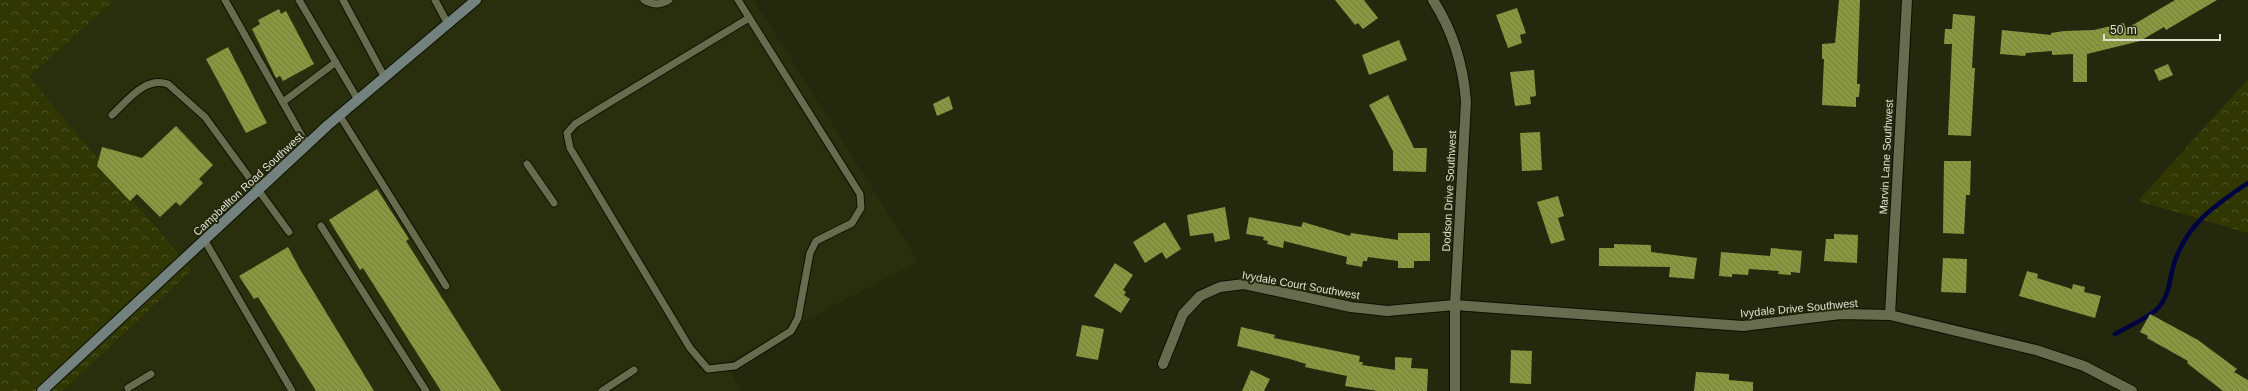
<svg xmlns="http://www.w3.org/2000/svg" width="2248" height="391" viewBox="0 0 2248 391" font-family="Helvetica,sans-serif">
  <defs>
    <pattern id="forest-crowns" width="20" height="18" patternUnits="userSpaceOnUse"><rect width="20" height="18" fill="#303702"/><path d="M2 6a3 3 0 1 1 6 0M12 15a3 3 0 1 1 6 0" fill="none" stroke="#4e5426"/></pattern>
    <pattern id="building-back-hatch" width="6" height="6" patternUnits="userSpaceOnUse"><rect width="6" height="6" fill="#8a9741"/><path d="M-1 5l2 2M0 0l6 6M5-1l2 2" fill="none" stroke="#747e40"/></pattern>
  </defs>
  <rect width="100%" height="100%" fill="#24280d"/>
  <!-- built -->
  <path fill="#292f0c" d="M 115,0 L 754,0 L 918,261 L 726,363 L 741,391 L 63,391 L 192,270 L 29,77 Z"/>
  <!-- forest -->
  <path fill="url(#forest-crowns)" d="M 0,0 L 115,0 L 29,77 L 192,270 L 63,391 L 0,391 Z
    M 2248,79 L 2248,233 L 2138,201 Z"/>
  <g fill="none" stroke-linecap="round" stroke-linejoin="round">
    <!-- stream -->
    <path stroke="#000341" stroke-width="4.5" d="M 2115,334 C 2127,327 2148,318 2157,309 C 2169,297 2169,283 2173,267 C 2185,225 2214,206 2248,183"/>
  </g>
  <!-- building -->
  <path fill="url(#building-back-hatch)" d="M 1335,0 L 1364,0 L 1378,18 L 1363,29 L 1358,23 L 1355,25 Z
    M 1839,0 L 1860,0 L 1857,84 L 1860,84 L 1859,97 L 1856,97 L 1856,107 L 1822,105 L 1824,59 L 1822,59 L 1822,44 L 1835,43 Z
    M 2175,0 L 2217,0 L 2166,30 L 2164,27 L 2140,41 L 2087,54 L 2087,82 L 2073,82 L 2073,54 L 2052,55 L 2052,51 L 2026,53 L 2025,56 L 2000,54 L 2002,30 L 2051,35 L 2051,33 L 2064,31 L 2094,30 L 2124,23 L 2126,29 Z
    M 1517,8 L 1526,33 L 1520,35 L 1522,43 L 1508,48 L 1496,15 Z
    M 279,9 L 281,14 L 286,11 L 314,64 L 283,81 L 280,76 L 276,78 L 252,29 L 260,24 L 258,20 Z
    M 1953,14 L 1975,16 L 1972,68 L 1975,68 L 1971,136 L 1948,135 L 1952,44 L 1944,44 L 1945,29 L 1952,29 Z
    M 1399,40 L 1407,60 L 1369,75 L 1362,55 Z
    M 228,47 L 267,123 L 246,133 L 206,59 Z
    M 2168,64 L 2173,75 L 2159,81 L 2154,70 Z
    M 1534,70 L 1536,96 L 1530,97 L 1531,104 L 1515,106 L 1510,72 Z
    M 1388,95 L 1414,148 L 1427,148 L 1426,172 L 1393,171 L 1393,151 L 1369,105 Z
    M 949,96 L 953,109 L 937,116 L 933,104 Z
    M 176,126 L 213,165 L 199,179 L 203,183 L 180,206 L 176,202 L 160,217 L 137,194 L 130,201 L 97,166 L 102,147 L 142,158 Z
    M 1540,132 L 1542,170 L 1522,171 L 1520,133 Z
    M 1944,161 L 1971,161 L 1970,195 L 1966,195 L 1964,234 L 1943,233 Z
    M 377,189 L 409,239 L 406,241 L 501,391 L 441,391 L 363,268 L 360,270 L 329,220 Z
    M 1558,196 L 1564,216 L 1558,218 L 1565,240 L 1551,244 L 1537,202 Z
    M 1225,207 L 1230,239 L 1215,242 L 1213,233 L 1190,236 L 1187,215 Z
    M 1249,217 L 1301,227 L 1303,222 L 1350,236 L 1351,233 L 1398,240 L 1398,233 L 1430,233 L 1430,261 L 1414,261 L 1414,268 L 1398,268 L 1398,261 L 1368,257 L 1367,261 L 1363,261 L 1362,267 L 1346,264 L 1347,257 L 1284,241 L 1283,248 L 1267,244 L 1268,241 L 1263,240 L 1264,237 L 1246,234 Z
    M 1165,222 L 1181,249 L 1166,259 L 1162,252 L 1145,263 L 1133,242 Z
    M 1834,234 L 1858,235 L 1857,263 L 1824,261 L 1826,239 L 1834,239 Z
    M 1614,244 L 1651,245 L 1651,252 L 1697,258 L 1694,279 L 1669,277 L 1670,267 L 1599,266 L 1599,248 L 1614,248 Z
    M 288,247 L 301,271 L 374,391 L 316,391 L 258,297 L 254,299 L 239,276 Z
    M 1771,248 L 1802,251 L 1800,273 L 1791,272 L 1791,275 L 1778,274 L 1779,271 L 1749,269 L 1748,275 L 1732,274 L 1732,277 L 1719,276 L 1721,252 L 1770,256 Z
    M 1943,258 L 1967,259 L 1966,293 L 1941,292 Z
    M 1115,263 L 1133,275 L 1123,290 L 1126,292 L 1124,295 L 1130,299 L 1121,313 L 1094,296 Z
    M 2027,271 L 2038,274 L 2037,278 L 2072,289 L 2073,284 L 2085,287 L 2084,292 L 2101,296 L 2095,318 L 2019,296 Z
    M 2150,314 L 2198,340 L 2237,369 L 2234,372 L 2248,380 L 2248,391 L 2223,391 L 2187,363 L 2188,361 L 2147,338 L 2148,336 L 2140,332 Z
    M 1082,325 L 1104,329 L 1098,360 L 1076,356 Z
    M 1241,327 L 1275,335 L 1274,338 L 1360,356 L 1359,362 L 1363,362 L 1362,365 L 1395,370 L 1395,357 L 1412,358 L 1411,368 L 1428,369 L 1427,391 L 1378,391 L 1345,386 L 1347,376 L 1305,367 L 1306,364 L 1290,359 L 1237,346 Z
    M 1511,350 L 1532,351 L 1531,384 L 1510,383 Z
    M 1251,370 L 1270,379 L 1264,391 L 1242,391 Z
    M 1696,372 L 1729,374 L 1729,380 L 1753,382 L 1753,391 L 1694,391 Z"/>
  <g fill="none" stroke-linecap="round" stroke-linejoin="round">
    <!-- service casing -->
    <g stroke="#0d1000" stroke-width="9">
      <path id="service" d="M 225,0 L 307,145
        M 299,0 L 358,100
        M 343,0 L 385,78
        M 435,0 L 448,24
        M 644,0 C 652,5 661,5 669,0
        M 738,0 L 860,194 L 861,208 L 852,223 L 816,241 L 810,253 L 798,318 L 791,331 L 735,366 L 708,369 L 690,348 L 570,148 L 567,133 L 575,124 L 599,109 L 749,18
        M 283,102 L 336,62
        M 112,115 C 127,101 145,76 168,84 L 205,117 L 289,232
        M 340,116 L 446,286
        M 527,164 L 554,203
        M 321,226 L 426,391
        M 205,241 L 292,391
        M 128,388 L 151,374
        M 602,391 L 634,370"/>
    </g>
    <!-- minor casing -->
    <g stroke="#0d1000" stroke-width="12">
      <path id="minor" d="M 1890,315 L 1907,0
        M 1163,364 L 1183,314 L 1200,296 L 1220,287 L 1244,284 L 1351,307 L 1387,311 L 1455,305 L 1743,326 L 1841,314 L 1890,315 L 2036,350 L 2084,366 L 2132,391"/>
    </g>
    <!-- tertiary casing -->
    <g stroke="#0d1000" stroke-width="12">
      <path id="tertiary" d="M 1433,0 C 1453,31 1463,65 1466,101 L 1455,305 L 1455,391"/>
    </g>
    <!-- secondary casing -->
    <g stroke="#0d1000" stroke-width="12">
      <path id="secondary" d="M 42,391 L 328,125 L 476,0"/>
    </g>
    <!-- service -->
    <use href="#service" stroke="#676c4f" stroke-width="7"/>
    <!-- minor -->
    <use href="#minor" stroke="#676c4f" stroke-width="10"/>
    <!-- tertiary -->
    <use href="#tertiary" stroke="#676c4f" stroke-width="10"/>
    <!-- secondary -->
    <use href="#secondary" stroke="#74827f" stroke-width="10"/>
  </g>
  <g text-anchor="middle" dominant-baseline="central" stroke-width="4" stroke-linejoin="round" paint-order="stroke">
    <!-- street labels -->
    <g font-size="11" fill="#dde1d1" stroke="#24280d">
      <text transform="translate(1886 157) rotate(-87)">Marvin Lane Southwest</text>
      <text transform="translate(248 184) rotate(-43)">Campbellton Road Southwest</text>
      <text transform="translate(1449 191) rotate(-87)">Dodson Drive Southwest</text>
      <text transform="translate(1301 285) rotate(10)">Ivydale Court Southwest</text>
      <text transform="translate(1799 308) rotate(-5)">Ivydale Drive Southwest</text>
    </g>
  </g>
  <!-- scale -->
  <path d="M2104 34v6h116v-6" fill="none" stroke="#dde1d1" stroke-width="2"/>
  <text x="2110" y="34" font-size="12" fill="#dde1d1" stroke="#24280d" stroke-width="3" paint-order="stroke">50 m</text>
</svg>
